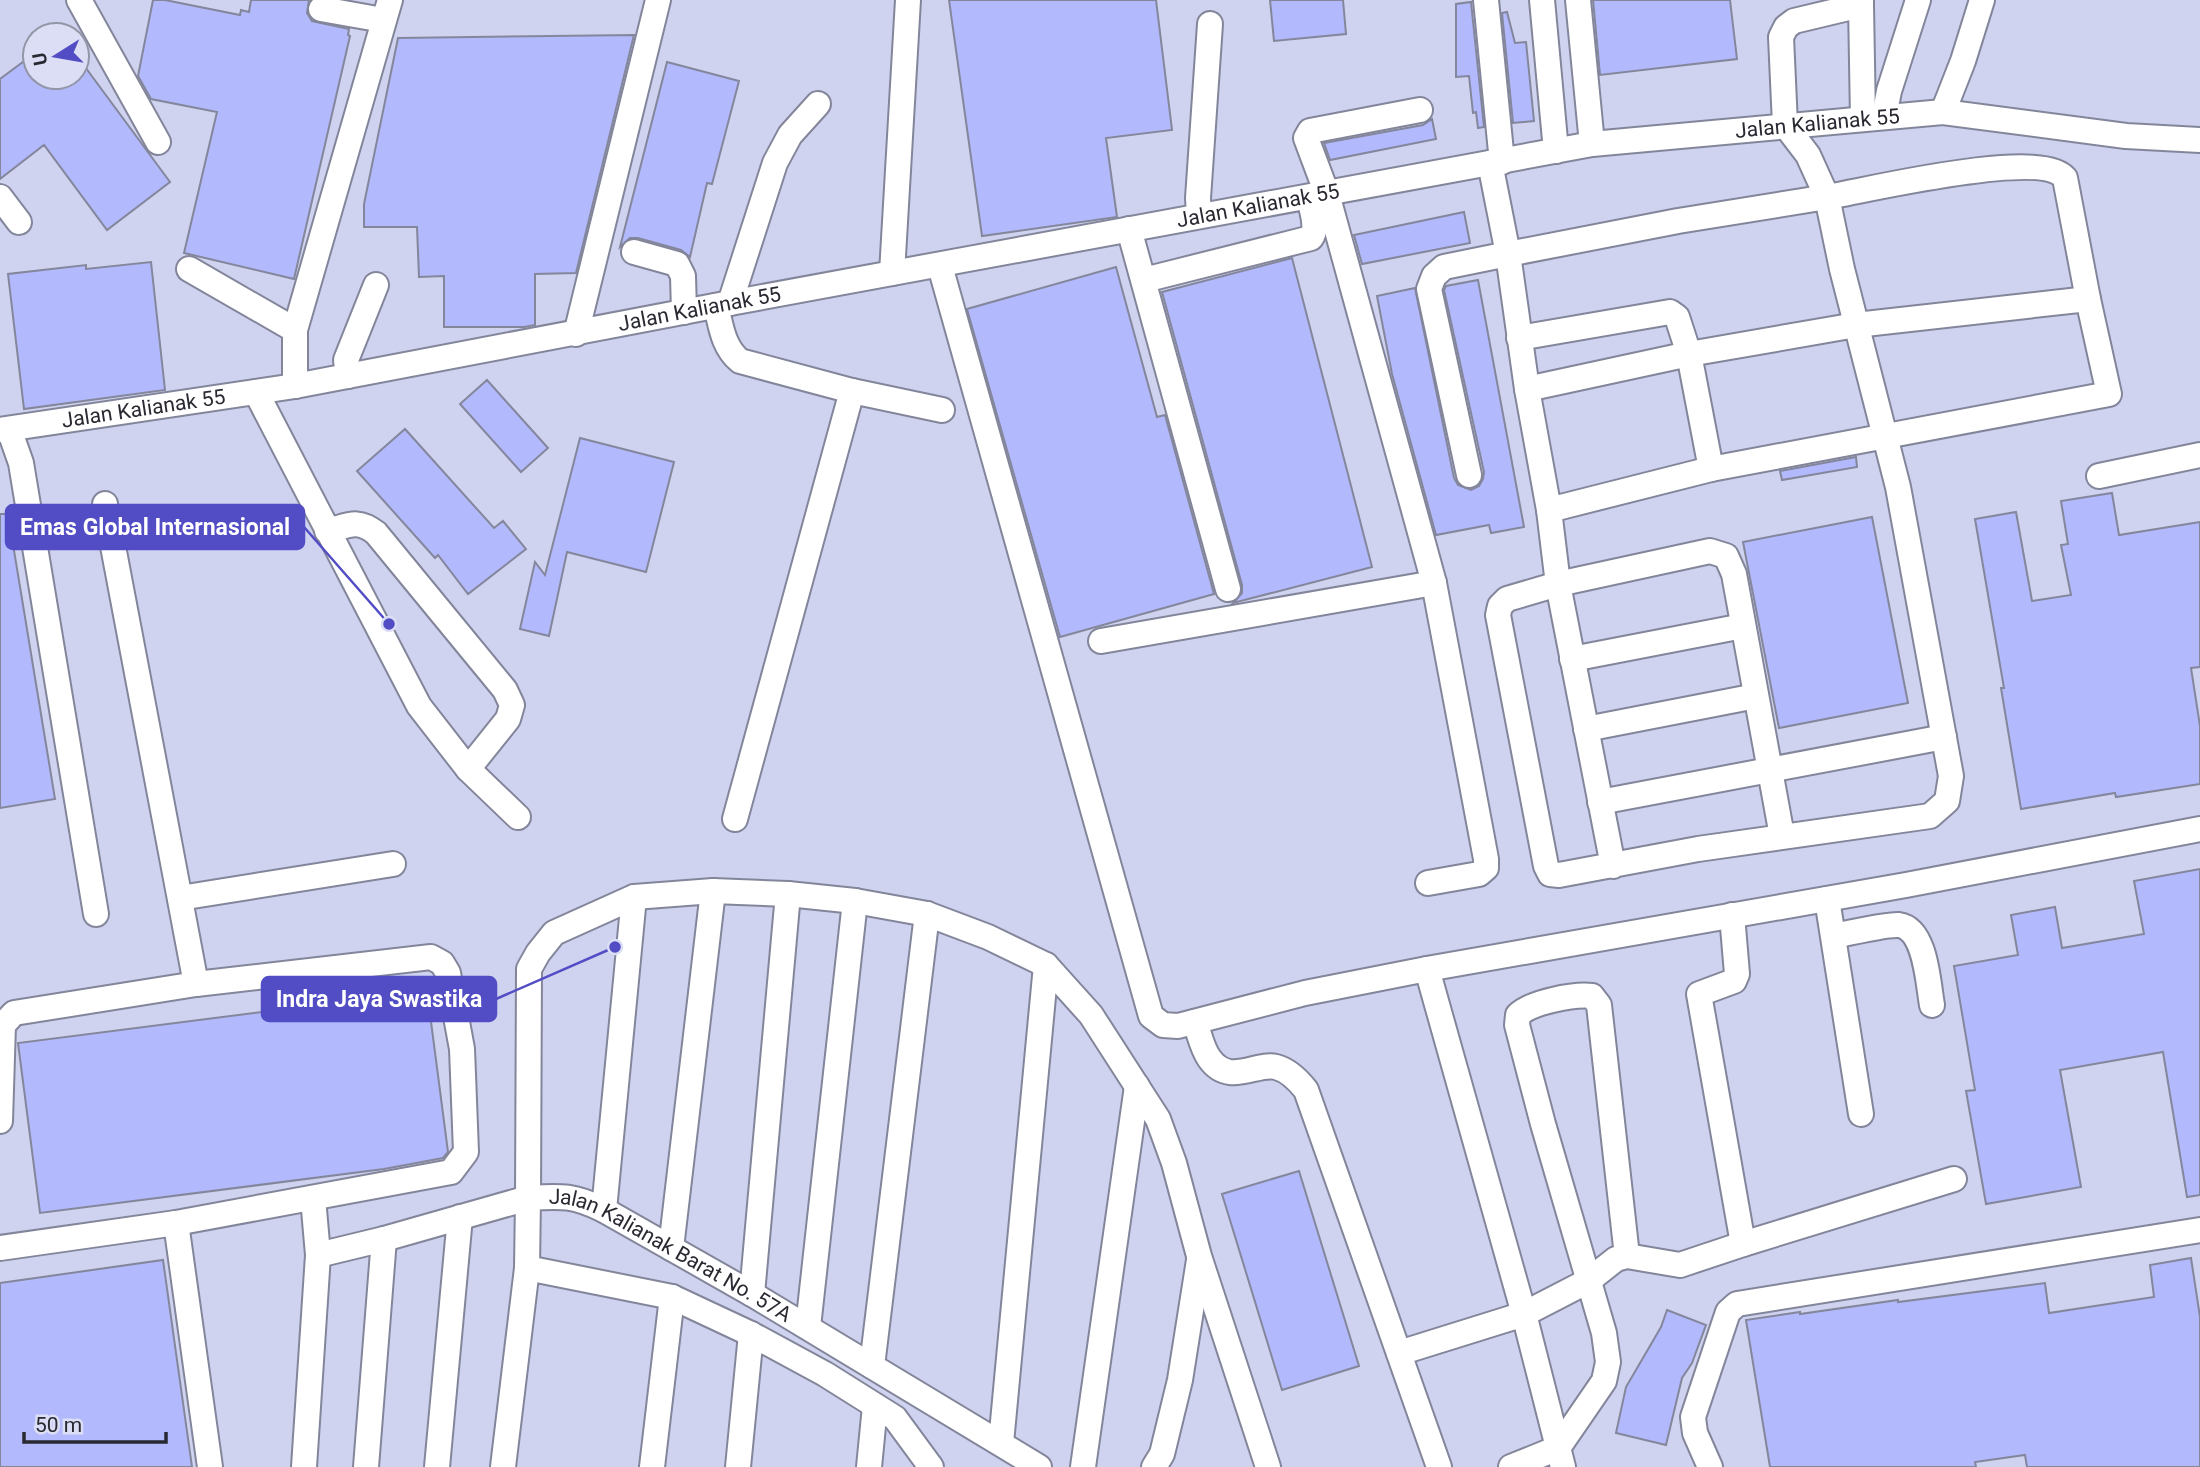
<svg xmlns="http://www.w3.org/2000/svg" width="2200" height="1467" viewBox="0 0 2200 1467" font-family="Roboto,sans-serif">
  <rect width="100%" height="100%" fill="#dbdef4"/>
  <!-- built -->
  <path fill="#cfd3f0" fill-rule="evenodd" d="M 0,0 L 2200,0 L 2200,1467 L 0,1467 ZM 35,35 L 77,35 L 77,77 L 35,77 Z"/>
  <!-- building -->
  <path fill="#b2b9fc" stroke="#84879b" stroke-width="2" d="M 153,0 L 165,0 L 240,15 L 241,10 L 249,12 L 251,0 L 309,0 L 307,13 L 312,21 L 349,29 L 348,35 L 350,36 L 294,279 L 184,253 L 217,112 L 151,99 L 138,76 Z
    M 949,0 L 1156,0 L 1172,130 L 1106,138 L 1117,217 L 982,236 Z
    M 1270,0 L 1343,0 L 1346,34 L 1274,41 Z
    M 1593,0 L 1730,0 L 1737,59 L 1600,75 Z
    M 1471,2 L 1484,127 L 1478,128 L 1476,112 L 1473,113 L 1469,76 L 1456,77 L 1456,4 Z
    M 1507,12 L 1515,43 L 1526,42 L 1534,121 L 1513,123 L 1502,13 Z
    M 634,35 L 576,273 L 535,274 L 535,325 L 524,327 L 444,327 L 444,276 L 419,277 L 417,227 L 364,227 L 364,204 L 398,38 Z
    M 35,53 L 35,77 L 77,77 L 77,56 L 170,182 L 107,230 L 44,145 L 0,179 L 0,79 Z
    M 667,62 L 739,81 L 712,184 L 707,183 L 690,257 L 681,250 L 638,238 L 630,238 L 620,247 Z
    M 1432,119 L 1436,139 L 1330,160 L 1324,143 L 1423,125 Z
    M 1464,212 L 1470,243 L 1362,264 L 1354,235 Z
    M 1292,258 L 1372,567 L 1233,603 L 1242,593 L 1242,585 L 1162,292 Z
    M 151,262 L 165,390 L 24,409 L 8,274 L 86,265 L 86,269 Z
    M 1116,267 L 1157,417 L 1165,415 L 1214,594 L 1060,637 L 967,309 Z
    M 1478,280 L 1524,527 L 1491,533 L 1489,525 L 1436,535 L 1392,374 L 1377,296 L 1415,288 L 1454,478 L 1458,485 L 1471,490 L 1479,486 L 1483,479 L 1484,472 L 1444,290 L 1446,286 Z
    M 487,380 L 548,448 L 521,472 L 460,404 Z
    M 405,429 L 494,528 L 503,521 L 526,549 L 468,594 L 438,555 L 435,558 L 357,471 Z
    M 580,438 L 674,462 L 646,572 L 567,552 L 549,636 L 520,629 L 535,562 L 545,575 Z
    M 1856,457 L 1857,467 L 1782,480 L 1780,471 Z
    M 2112,493 L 2119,535 L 2200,522 L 2200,667 L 2191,668 L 2200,726 L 2200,784 L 2116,797 L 2115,793 L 2021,809 L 2001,688 L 2004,688 L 1975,519 L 2016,512 L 2032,601 L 2071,595 L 2061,545 L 2068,544 L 2061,501 Z
    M 0,514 L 8,514 L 55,799 L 0,808 Z
    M 1872,517 L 1908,703 L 1779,728 L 1743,542 Z
    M 2200,869 L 2200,1195 L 2187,1197 L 2163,1052 L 2060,1070 L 2081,1187 L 1986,1204 L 1966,1091 L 1975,1090 L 1954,966 L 2018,955 L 2011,915 L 2055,907 L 2062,948 L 2144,934 L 2134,881 Z
    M 427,991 L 448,1152 L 443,1158 L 384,1169 L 40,1213 L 18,1043 Z
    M 1299,1171 L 1359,1366 L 1282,1390 L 1222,1194 Z
    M 2191,1258 L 2200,1317 L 2200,1467 L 2027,1467 L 2025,1455 L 1975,1462 L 1976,1467 L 1770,1467 L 1746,1320 L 1800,1312 L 1800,1314 L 1898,1300 L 1898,1302 L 2045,1283 L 2049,1313 L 2154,1297 L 2150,1265 Z
    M 163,1260 L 192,1467 L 0,1467 L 0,1283 Z
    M 1667,1310 L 1706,1325 L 1692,1363 L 1682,1378 L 1666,1445 L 1616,1433 L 1626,1387 L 1661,1327 Z"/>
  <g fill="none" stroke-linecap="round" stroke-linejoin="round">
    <!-- minor casing -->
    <g stroke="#83869a" stroke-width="28">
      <g id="minor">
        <path d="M 79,0 L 158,142"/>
        <path d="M 1486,0 L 1502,162"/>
        <path d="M 1542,0 L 1556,151"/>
        <path d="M 1578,0 L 1592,144"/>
        <path d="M 1861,5 L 1863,119"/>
        <path d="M 321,9 L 383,20"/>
        <path d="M 1420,110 L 1310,131 L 1306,138 L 1327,194 L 1434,583 L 1486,859 L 1486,868 L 1479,874 L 1428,883"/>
        <path d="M 1943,112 L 1963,61 L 1982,0"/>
        <path d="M 1884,117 L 1889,91 L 1918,0"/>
        <path d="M 0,197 L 19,222"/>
        <path d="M 1199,216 L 1198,198 L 1210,24"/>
        <path d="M 1129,229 L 1228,589"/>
        <path d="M 634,252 L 677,264 L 683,276 L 684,312"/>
        <path d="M 940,266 L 1151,1016 L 1163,1025 L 1178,1026 L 1305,993 L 1427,969 L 1906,885 L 2200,829"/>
        <path d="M 189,269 L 295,330 L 295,386"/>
        <path d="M 892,273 L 908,0"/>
        <path d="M 1144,280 L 1311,238 C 1319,227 1311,210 1309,197"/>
        <path d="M 730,303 L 775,163 L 790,135 L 818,104"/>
        <path d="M 716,306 C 721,326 723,347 740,361 L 852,391 L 735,819"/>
        <path d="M 295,330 L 390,0"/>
        <path d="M 576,334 L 658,0"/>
        <path d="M 1519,338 L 1670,312 L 1677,317 L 1689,354 L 1711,469"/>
        <path d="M 348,376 L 346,360 L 376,285"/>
        <path d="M 1527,389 L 1689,354 L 1856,325 L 2088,299 L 2065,178 C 2040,148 1868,190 1827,197 L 1808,155 L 1785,125 L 1781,37 L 1786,27 L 1794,21 L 1861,5 L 1861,0"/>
        <path d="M 852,391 L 942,410"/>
        <path d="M 256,392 L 419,706 L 468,769 L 518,817"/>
        <path d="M 9,429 L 21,463 L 96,914"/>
        <path id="s1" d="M 0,430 L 295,386 L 730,303 L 1592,144 L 1943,112 L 2126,136 L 2200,140"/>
        <path d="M 1469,475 L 1429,289 L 1434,276 L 1444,267 L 1508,254 L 1490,163"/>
        <path d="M 2099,476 L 2200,455"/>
        <path d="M 105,504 L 196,984"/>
        <path d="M 1549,510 L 1711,469 L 2109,394 L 2088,299"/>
        <path d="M 327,531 C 348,526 357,518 376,533 L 505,690 L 512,705 L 508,719 L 468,769"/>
        <path d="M 1101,641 L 1434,583"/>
        <path d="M 1572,659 L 1743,626"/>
        <path d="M 1586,729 L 1756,696"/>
        <path d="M 1600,802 L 1944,737"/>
        <path d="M 1613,866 L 1558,584 L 1549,510 L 1527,389 L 1508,254 L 1678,221 L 1827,197 L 1842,269 L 1898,487 L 1951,776 L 1947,801 L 1930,816 L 1698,849 L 1559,875 L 1550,874 L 1546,866 L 1498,615 L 1500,606 L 1507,599 L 1558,584 L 1710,551 L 1726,556 L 1734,574 L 1782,836"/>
        <path d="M 180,898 L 393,864"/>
        <path d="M 1827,899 L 1861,1114"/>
        <path d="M 1732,915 L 1737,974 L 1734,981 L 1699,994 L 1743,1244"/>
        <path d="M 1834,936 C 1848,933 1887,924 1899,925 C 1926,929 1928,983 1932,1005"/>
        <path d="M 1427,969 L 1524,1314 L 1563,1467"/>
        <path d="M 1195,1022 C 1199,1033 1202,1048 1209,1058 C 1229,1087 1256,1062 1276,1067 C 1288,1070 1298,1080 1306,1090 L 1439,1467"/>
        <path d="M 0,1121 L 3,1025 L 14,1013 L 196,984 L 431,957 L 442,963 L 448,973 L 462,1049 L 466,1152 L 451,1172 L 176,1223 L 0,1248"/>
        <path d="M 604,1210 L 634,897"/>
        <path d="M 176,1223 L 210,1467"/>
        <path d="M 671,1248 L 713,891"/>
        <path d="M 318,1255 L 384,1239 L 528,1198 L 529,969 L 538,953 L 554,933 L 634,897 L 713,891 L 788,894 L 855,901 L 927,914 L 988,937 L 1046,965 L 1091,1015 L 1158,1119 L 1174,1163 L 1199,1256 L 1268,1467"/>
        <path d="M 527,1268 L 672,1297 L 751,1334 L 825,1374 L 895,1418 L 931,1467"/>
        <path d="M 752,1294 L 788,894"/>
        <path d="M 808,1327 L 855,901"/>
        <path d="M 1399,1353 L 1524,1314 L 1588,1281 L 1616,1259 L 1627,1256 L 1680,1265 L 1743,1244 L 1954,1179"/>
        <path d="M 872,1366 L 927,914"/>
        <path d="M 1001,1443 L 1046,965"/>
        <path d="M 304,1467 L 318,1255 L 313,1198"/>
        <path d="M 366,1467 L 384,1239"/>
        <path d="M 437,1467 L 460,1217"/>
        <path id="s2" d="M 503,1467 L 527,1268 L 528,1198 C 562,1196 573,1195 604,1210 L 752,1294 L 1039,1467"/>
        <path d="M 652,1467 L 672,1297"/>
        <path d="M 738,1467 L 751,1334"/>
        <path d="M 869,1467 L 875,1406"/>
        <path d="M 1083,1467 L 1137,1086"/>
        <path d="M 1154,1467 L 1162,1454 L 1180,1380 L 1199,1260"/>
        <path d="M 1511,1467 L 1558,1448 L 1604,1381 L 1608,1362 L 1604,1333 L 1543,1124 L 1517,1025 L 1518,1015 C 1531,1002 1574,994 1592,996 L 1599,1005 L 1627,1256"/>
        <path d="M 1710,1467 L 1695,1433 L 1693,1417 L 1728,1312 L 1737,1304 L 2200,1230"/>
      </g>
    </g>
    <!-- minor -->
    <use href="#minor" stroke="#fff" stroke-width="24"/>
  </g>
  <g text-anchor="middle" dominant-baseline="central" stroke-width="7" stroke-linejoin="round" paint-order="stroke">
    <!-- street labels -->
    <g font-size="21" fill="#282931" stroke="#dbdef4">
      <text stroke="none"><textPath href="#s1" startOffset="1844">Jalan Kalianak 55</textPath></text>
      <text stroke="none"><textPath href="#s1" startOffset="1278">Jalan Kalianak 55</textPath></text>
      <text stroke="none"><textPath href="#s1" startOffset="710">Jalan Kalianak 55</textPath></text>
      <text stroke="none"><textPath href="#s1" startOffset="145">Jalan Kalianak 55</textPath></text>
      <text stroke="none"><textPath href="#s2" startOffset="427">Jalan Kalianak Barat No. 57A</textPath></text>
    </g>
  </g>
  <!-- callouts -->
  <path fill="none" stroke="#524dc5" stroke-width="2.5" d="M389 624L304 527M615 947L496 999"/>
  <g fill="#524dc5" stroke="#dbdef4" stroke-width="2.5">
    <circle cx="389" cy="624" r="7"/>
    <circle cx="615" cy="947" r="7"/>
  </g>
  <g fill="#524dc5" stroke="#524dc5" stroke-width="2.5">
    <rect x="6" y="505" width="298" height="44" rx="7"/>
    <rect x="262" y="977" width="234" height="44" rx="7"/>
  </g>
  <g font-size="23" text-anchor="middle" font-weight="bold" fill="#fff">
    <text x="155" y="535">Emas Global Internasional</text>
    <text x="379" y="1007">Indra Jaya Swastika</text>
  </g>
  <!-- north arrow -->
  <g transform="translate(56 56) rotate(259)"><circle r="33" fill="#dbdef4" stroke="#9396a6" stroke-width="2"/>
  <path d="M0-5L12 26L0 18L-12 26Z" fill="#524dc5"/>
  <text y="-10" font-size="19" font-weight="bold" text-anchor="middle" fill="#282931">U</text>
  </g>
  <!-- scale -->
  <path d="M24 1432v10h142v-10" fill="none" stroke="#282931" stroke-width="3.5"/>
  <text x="35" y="1432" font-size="21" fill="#282931" stroke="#dbdef4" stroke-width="5" paint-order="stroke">50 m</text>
</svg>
